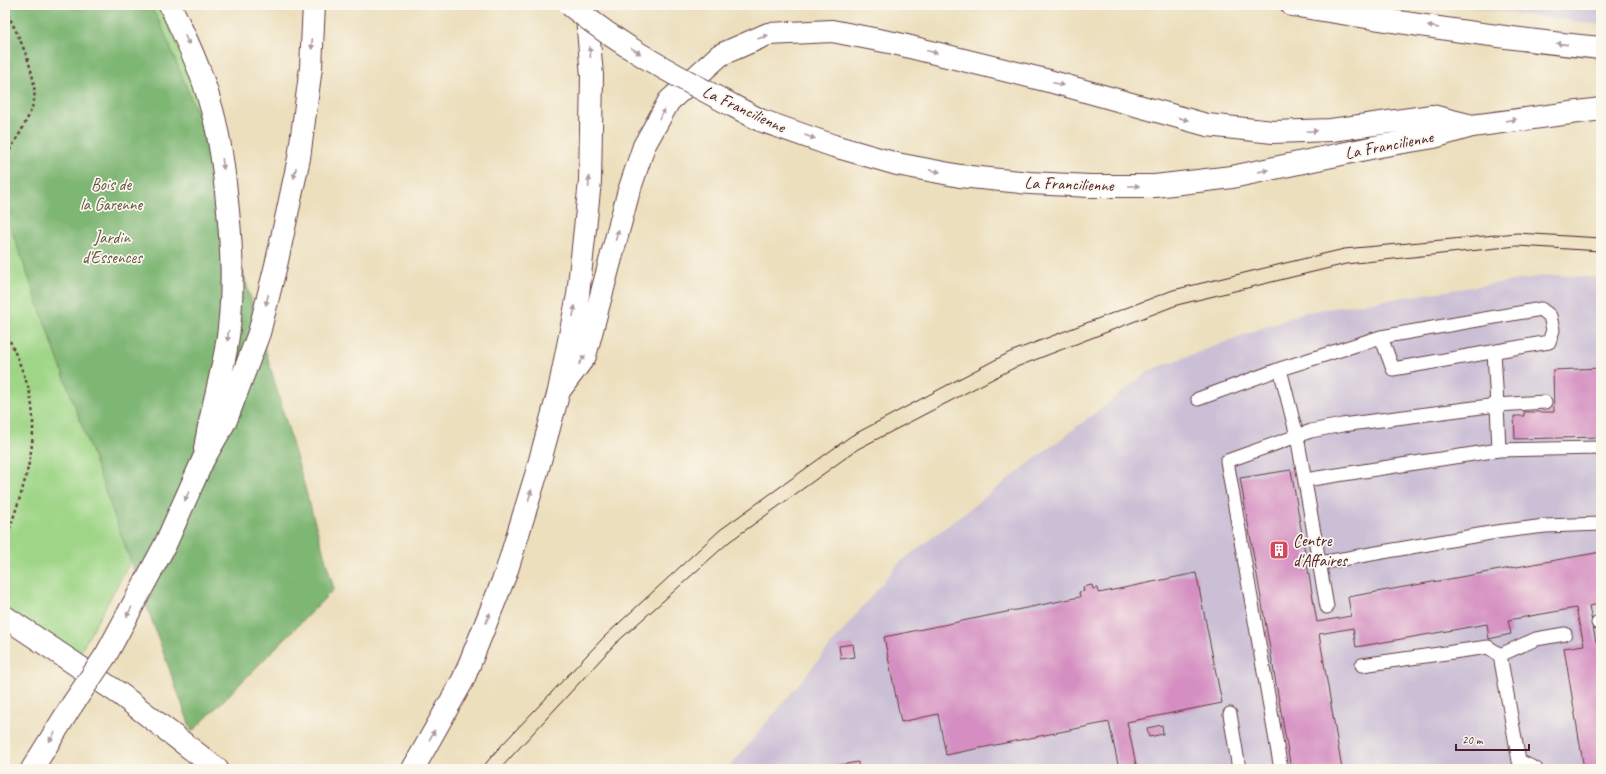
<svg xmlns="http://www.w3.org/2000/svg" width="1606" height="774" viewBox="0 0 1606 774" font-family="Caveat,sans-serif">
  <rect width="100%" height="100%" fill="#fbf7ec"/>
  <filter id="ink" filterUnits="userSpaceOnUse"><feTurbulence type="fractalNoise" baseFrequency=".025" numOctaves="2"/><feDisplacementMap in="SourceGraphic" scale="8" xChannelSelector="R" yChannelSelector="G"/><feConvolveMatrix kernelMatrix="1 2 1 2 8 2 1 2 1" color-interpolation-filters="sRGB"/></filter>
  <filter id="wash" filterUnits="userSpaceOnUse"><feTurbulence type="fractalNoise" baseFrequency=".012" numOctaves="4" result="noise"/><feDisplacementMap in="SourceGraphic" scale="16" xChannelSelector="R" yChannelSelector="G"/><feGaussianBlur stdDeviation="0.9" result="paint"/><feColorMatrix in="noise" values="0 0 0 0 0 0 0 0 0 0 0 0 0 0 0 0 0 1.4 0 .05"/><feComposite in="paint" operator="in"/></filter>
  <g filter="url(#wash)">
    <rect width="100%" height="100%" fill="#ecdfbd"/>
    <!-- industrial -->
    <path fill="#cbbfd5" d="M 1453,5 L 1601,5 L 1601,25 L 1600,25 Z
      M 1552,275 L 1601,278 L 1601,769 L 728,769 L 899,563 L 1151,370 L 1305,312 Z"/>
    <!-- green -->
    <path fill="#9ed586" stroke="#747a58" d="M 5,5 L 159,5 L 208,111 L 221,234 L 168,494 L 74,663 L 5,617 Z"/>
    <!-- forest -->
    <path fill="#7eb673" stroke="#646a4f" d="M 5,5 L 150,5 L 162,27 L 199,118 L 334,589 L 192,732 L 5,212 Z"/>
    <g id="blocks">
      <!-- building -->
      <path fill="#d48ec1" d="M 1601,368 L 1601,437 L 1515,439 L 1514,416 L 1524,416 L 1524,412 L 1554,412 L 1553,370 Z
        M 1291,470 L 1317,622 L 1351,616 L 1348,597 L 1601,552 L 1601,604 L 1589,606 L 1596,642 L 1601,641 L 1601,767 L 1584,769 L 1564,648 L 1584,645 L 1576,608 L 1508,620 L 1511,634 L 1489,639 L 1487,624 L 1356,647 L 1353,628 L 1319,634 L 1342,769 L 1291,769 L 1240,478 Z
        M 1196,573 L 1222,703 L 1127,722 L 1137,769 L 1119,769 L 1109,722 L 946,755 L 938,714 L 901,722 L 884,637 L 1080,597 L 1079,592 L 1084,591 L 1083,587 L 1092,585 L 1093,589 L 1098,588 L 1099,593 Z
        M 853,644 L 855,657 L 841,659 L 839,646 Z
        M 1162,725 L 1163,734 L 1149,737 L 1147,728 Z
        M 858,762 L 859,769 L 822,769 L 822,768 Z"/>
    </g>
  </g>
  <g filter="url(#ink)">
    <use href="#blocks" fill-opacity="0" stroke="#623c41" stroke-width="1"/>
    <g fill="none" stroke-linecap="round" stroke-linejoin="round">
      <!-- service casing -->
      <g stroke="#623c41" stroke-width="15">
        <path id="service" d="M 1280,369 L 1297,436 L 1327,607
          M 1198,399 L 1280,369 L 1381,337 L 1541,309 L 1550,316 L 1553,330 L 1549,342 L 1393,369 L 1381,337
          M 1499,450 L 1497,405 L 1545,402
          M 1305,480 L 1499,450 L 1601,448
          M 1320,563 L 1496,532 L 1545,526 L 1601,524
          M 1598,623 L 1601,623
          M 1500,655 L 1519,761 L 1536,769
          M 1362,665 L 1488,647 L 1500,655 L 1536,639 L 1565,634
          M 1230,714 L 1239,769
          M 1281,769 L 1227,461 L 1311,431 L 1342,425 L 1497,405 L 1494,352"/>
      </g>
      <!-- minor casing -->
      <g stroke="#623c41" stroke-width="24">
        <path id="minor" d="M 5,617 L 120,694 L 217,769"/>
      </g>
      <!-- trunk casing -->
      <g stroke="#623c41" stroke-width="24">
        <path id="trunk" d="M 170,5 C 185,37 201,69 210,103 C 219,132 223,162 226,192 C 232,244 235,297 226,349 C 220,383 210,415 205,449
          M 1292,5 C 1394,22 1498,38 1601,48
          M 760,120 L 834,146 L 897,164 L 960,176 L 1030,183 L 1090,186 L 1155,186 L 1232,177 L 1380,146 L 1434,137 L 1472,126 L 1601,109
          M 559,391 L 585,356 L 628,194 L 644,146 L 669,101 L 720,55 L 768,34 L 832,31 L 894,43 L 1049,81 L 1207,125 L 1273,132 L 1331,130 L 1432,116 L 1472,126
          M 106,655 L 165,545 L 203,460 L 226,420 L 259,333 L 277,261 L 299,158 L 311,67 L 314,5
          M 32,769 L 72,705
          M 413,769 L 463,680 L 506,573 L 536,475 L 559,391 L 578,295 L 590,181 L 592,76 L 586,5"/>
      </g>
      <!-- path -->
      <path stroke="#623c41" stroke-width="2.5" stroke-dasharray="3 3" stroke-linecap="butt" d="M 5,9 C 17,32 38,74 34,100 C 30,119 15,141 5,158
        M 5,330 C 14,350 23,370 29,390 C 42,444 21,493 5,543"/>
      <!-- service -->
      <use href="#service" stroke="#fff" stroke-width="13"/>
      <!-- minor -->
      <use href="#minor" stroke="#fff" stroke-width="22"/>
      <!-- trunk -->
      <use href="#trunk" stroke="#fff" stroke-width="22"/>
      <!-- tram -->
      <path stroke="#4a1f2b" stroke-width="1" d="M 481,769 L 498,749 L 605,636 L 720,530 L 851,436 L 1010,352 L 1173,290 L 1344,249 L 1517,233 L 1601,238
        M 500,769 L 615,644 L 729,542 L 858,449 L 1014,368 L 1177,305 L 1346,264 L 1517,246 L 1601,251"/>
      <!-- trunk-bridge casing -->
      <g stroke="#623c41" stroke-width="24" stroke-linecap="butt">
        <path id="trunk-bridge" d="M 570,5 C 627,52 694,85 760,120
          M 72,705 L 106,655"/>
      </g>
      <!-- trunk-bridge -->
      <use href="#trunk-bridge" stroke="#fff" stroke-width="22"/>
    </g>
    <!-- one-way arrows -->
    <defs><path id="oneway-solid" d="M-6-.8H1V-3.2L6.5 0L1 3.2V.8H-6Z"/></defs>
    <g fill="#ae9aa0">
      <use href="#oneway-solid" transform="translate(1433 27) rotate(-172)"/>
      <use href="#oneway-solid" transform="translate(763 37) rotate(-20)"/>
      <use href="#oneway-solid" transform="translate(187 40) rotate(64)"/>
      <use href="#oneway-solid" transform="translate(312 44) rotate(93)"/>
      <use href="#oneway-solid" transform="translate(1562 44) rotate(-174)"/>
      <use href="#oneway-solid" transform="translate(636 51) rotate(32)"/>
      <use href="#oneway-solid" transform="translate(590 52) rotate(-95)"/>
      <use href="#oneway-solid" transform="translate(932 52) rotate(14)"/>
      <use href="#oneway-solid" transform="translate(1058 84) rotate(16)"/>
      <use href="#oneway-solid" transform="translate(662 114) rotate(-60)"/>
      <use href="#oneway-solid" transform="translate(1183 119) rotate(16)"/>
      <use href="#oneway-solid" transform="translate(1511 120) rotate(-8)"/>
      <use href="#oneway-solid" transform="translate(1312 131) rotate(-2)"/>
      <use href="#oneway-solid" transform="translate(810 137) rotate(19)"/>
      <use href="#oneway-solid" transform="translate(223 164) rotate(83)"/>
      <use href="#oneway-solid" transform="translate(935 171) rotate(11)"/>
      <use href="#oneway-solid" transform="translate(1263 171) rotate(-11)"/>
      <use href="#oneway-solid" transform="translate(295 173) rotate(102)"/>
      <use href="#oneway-solid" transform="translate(589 182) rotate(-86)"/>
      <use href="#oneway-solid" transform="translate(1134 186)"/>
      <use href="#oneway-solid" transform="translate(617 235) rotate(-75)"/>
      <use href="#oneway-solid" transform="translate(267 300) rotate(104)"/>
      <use href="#oneway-solid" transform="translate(574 311) rotate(-79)"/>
      <use href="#oneway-solid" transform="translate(228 336) rotate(96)"/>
      <use href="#oneway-solid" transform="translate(582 360) rotate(-56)"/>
      <use href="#oneway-solid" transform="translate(530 495) rotate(-73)"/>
      <use href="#oneway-solid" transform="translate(187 496) rotate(114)"/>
      <use href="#oneway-solid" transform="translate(129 612) rotate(118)"/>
      <use href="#oneway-solid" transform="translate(488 618) rotate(-68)"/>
      <use href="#oneway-solid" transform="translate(432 735) rotate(-61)"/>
      <use href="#oneway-solid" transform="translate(52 737) rotate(122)"/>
    </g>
  </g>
  <!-- icons -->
  <defs>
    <g id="building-square" transform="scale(1)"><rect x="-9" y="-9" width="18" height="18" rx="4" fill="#d1495b" stroke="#fbf7ec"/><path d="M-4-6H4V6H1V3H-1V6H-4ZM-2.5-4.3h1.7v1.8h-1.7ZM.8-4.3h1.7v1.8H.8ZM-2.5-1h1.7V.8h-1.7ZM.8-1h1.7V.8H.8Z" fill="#fff"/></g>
  </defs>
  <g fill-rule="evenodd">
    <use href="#building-square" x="1279" y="550"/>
  </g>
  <g text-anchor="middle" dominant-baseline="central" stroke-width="3.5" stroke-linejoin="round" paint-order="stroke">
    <!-- street labels -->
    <g font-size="17" fill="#4a1f2b" stroke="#fbf7ec">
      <text transform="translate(744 109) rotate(25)">La Francilienne</text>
      <text transform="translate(1389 145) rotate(-11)">La Francilienne</text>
      <text transform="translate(1069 184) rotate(2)">La Francilienne</text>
    </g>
    <!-- park labels -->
    <g font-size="17" fill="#635646" stroke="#fbf7ec">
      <text x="111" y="184">Bois de<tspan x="111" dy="20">la Garenne</tspan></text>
      <text x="112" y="237">Jardin<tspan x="112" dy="20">d'Essences</tspan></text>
    </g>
    <!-- poi labels -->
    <g font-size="17" fill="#4a1f2b" stroke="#fbf7ec" text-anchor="start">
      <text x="1293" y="540">Centre<tspan x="1293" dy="20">d'Affaires</tspan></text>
    </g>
  </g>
  <!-- margin -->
  <rect width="1606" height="774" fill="none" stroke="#fbf7ec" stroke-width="20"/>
  <!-- scale -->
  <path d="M1456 744v6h73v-6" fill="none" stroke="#4a1f2b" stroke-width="2"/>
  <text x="1462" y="744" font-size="12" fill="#4a1f2b" stroke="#fbf7ec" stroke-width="3" paint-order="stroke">20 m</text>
</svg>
